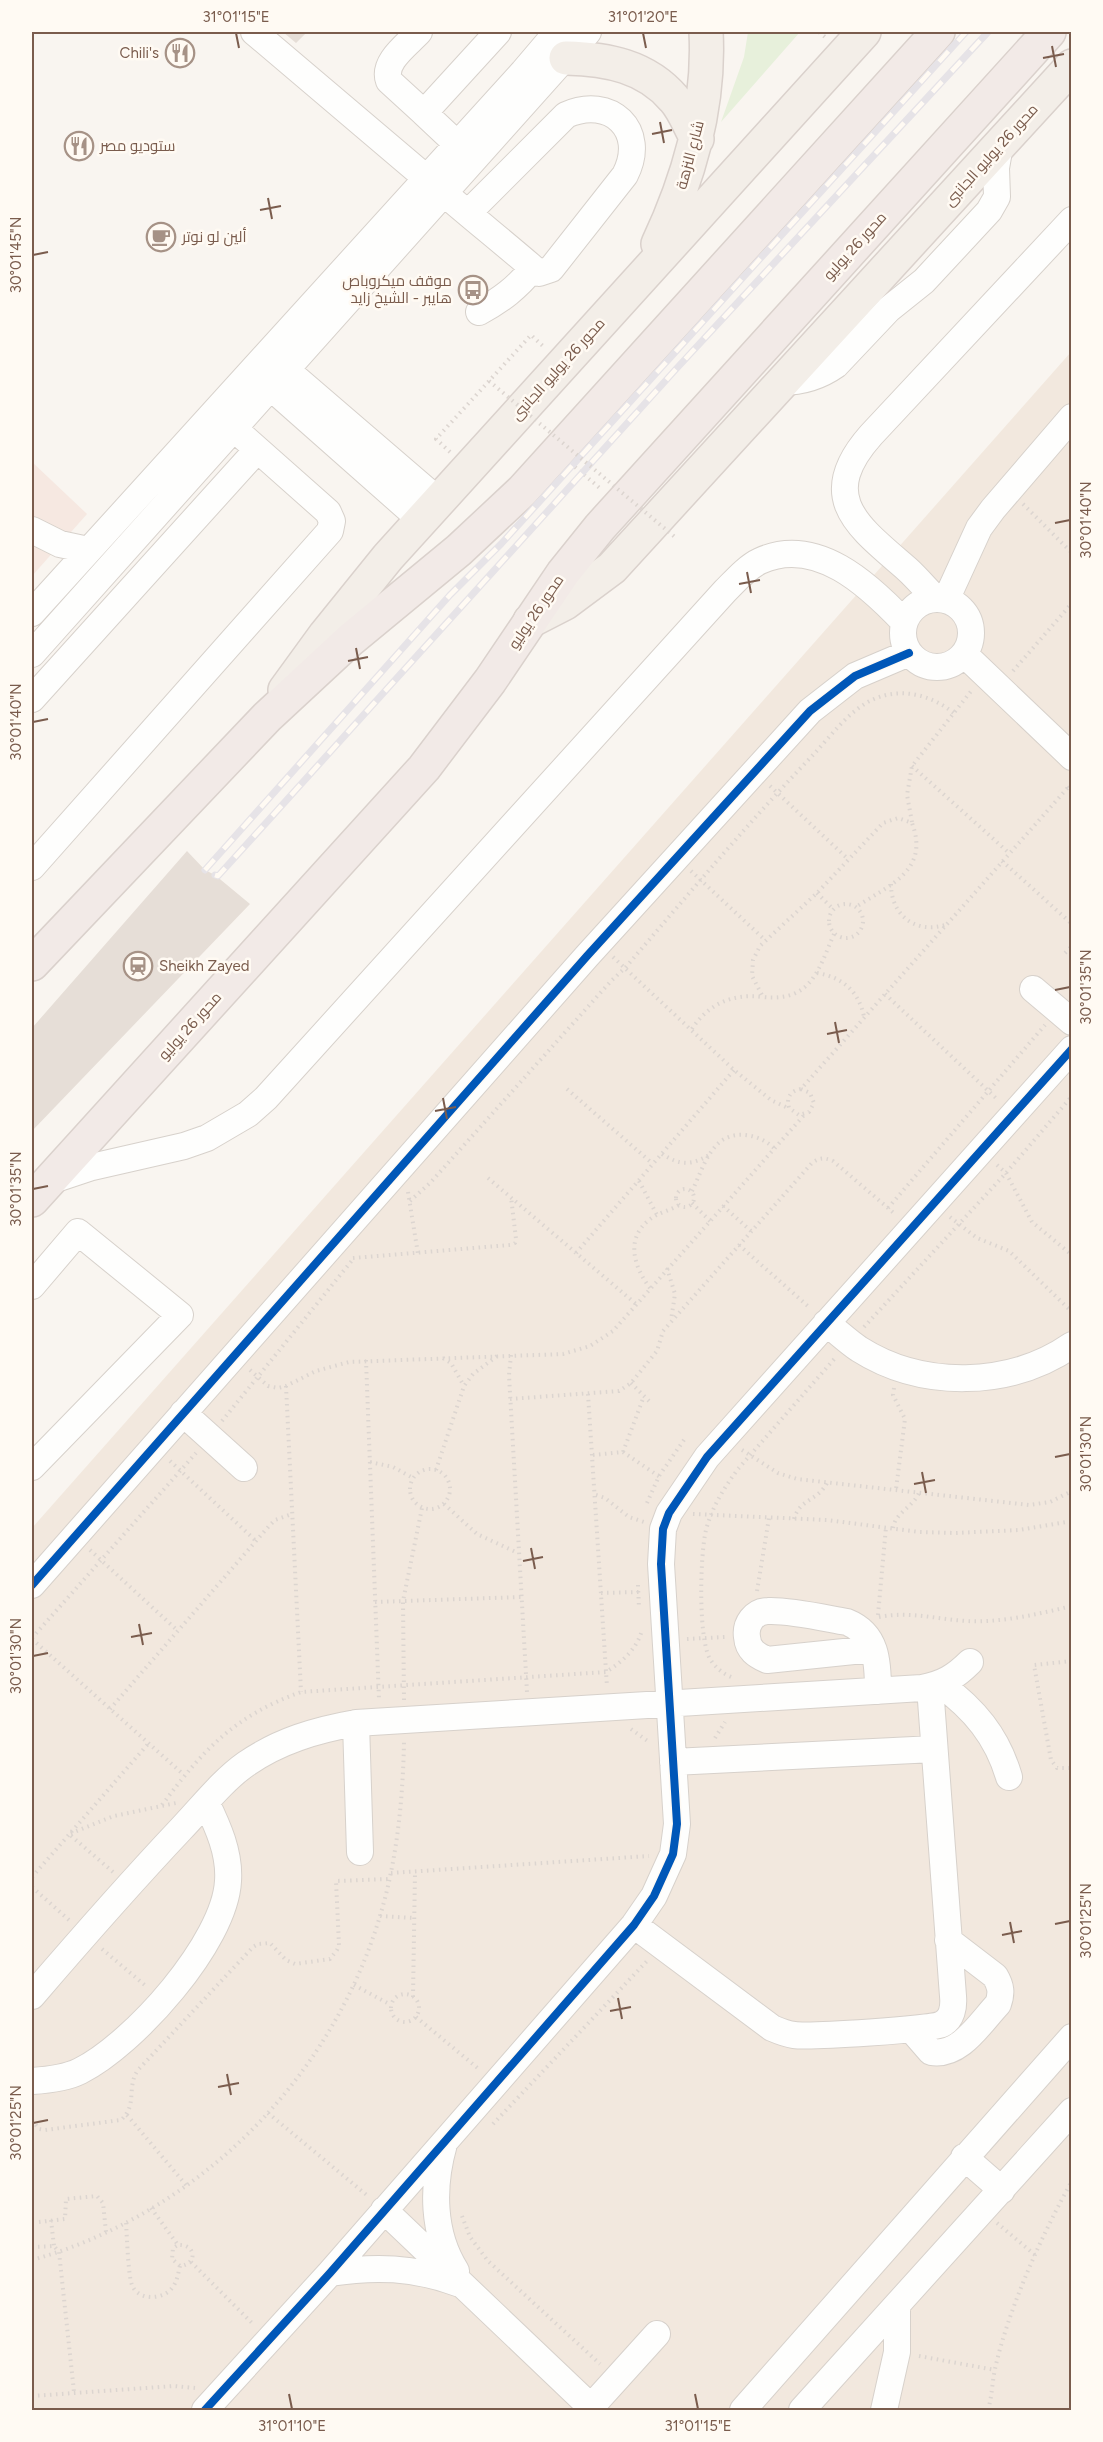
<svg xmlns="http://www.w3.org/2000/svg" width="1103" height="2442" viewBox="0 0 1103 2442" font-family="Figtree,Cairo,sans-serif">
  <rect width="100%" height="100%" fill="#f9f5f0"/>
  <!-- residential -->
  <path fill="#f2e8de" d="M 1071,352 L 1071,2410 L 32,2410 L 32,1528 Z"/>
  <!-- commercial -->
  <path fill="#f6e8e1" d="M 32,462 L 87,514 L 32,576 Z"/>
  <!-- green -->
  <path fill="#e7f0db" d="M 748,32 L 800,32 L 721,122 L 744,57 Z"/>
  <!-- building -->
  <path fill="#e6ded7" d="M 283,32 L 307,32 L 296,43 Z
    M 187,851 L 205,870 L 215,875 L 250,904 L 32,1131 L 32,1028 Z"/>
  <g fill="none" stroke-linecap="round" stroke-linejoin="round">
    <!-- minor casing -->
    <g stroke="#d7d1cb" stroke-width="28">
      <path id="minor" d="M 254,32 L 445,194 C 474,219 504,243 533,268 L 539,273 L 551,269 L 625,175 C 648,130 610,95 566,115 L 468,213
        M 419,32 C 407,45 382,62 389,81 L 424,113 L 498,32
        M 424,113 L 457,144
        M 479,312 C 501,300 517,288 533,268
        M 275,360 L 439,501
        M 258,376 L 422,521
        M 782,382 C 803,382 819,377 836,365 L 889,309 L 924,281 L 989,211 L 997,197 L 996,168 L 1000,145
        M 32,530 L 60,544 L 88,550
        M903 633a34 34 0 1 1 68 0a34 34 0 1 1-68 0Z
        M 936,599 C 926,589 917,578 907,569 C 859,527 815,498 871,435 L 1072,220
        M 946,600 L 979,528 L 993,509 L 1072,417
        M 32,613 L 523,72 L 557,32
        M 32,654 L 588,32
        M 964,654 L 1072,757
        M 32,699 L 257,450
        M 32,867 L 330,531 L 332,521 L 328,512 L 222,418
        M 1033,989 L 1072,1022
        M 50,1181 L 92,1167 L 184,1146 L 207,1138 L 248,1114 L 266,1098 L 725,591 C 735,581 747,567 760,561 C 816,535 869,585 904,622
        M 32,1286 L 78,1232 L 180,1315 L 32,1467
        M 826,1323 C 837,1331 847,1341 859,1349 C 922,1389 1010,1388 1072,1345
        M 183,1413 L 244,1468
        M 32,1585 L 587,956 L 810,711 L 855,676 L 909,653
        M 873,1649 L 767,1660 C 756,1655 748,1650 747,1637 C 745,1624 754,1611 768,1611 C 790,1610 824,1618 847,1622 C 877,1634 878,1662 878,1691
        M 940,1684 C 974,1709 997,1736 1009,1777
        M 356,1723 L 360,1852
        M 673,1762 L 934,1749
        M 634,1925 L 772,2028 C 779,2031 786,2034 794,2035 C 809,2037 932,2030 942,2024 C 952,2019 954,2007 953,1996 L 930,1687
        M 32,1996 C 81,1939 130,1883 181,1829 C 201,1808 223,1780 246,1764 C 279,1741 316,1730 356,1723 L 922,1688 C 943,1684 955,1677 970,1662
        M 911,2029 L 931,2052 C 960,2057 980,2023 998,2004 C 1002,1993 1001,1986 995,1976 L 948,1940
        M 32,2081 C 48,2080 66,2078 80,2071 C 134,2044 225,1942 228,1881 C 230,1853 218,1827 206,1802
        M 444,2144 C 432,2186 432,2233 456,2271
        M 964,2157 L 1002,2190
        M 384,2210 L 594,2410
        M 330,2273 C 374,2266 414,2267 457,2283
        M 591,2407 L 657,2334
        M 205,2410 L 330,2273 L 634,1925 L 654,1896 L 673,1854 L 677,1824 L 661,1564 L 663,1529 L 669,1513 L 707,1457 L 1072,1049
        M 743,2410 L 1072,2037
        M 802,2410 L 1072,2111
        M 884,2410 L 897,2352 L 897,2307"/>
    </g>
    <!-- major casing -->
    <g stroke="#dad1cc" stroke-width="36">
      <path id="major" d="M 566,58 C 607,59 646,66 674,99 C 684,110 690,127 697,139
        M 658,244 C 690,176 710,106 706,32
        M 530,621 L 565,603 L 612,568 L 1072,66
        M 285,690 L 325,635 L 388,557 L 864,32"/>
    </g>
    <!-- highway casing -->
    <g stroke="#dad1cc" stroke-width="36">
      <path id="highway" d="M 32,964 L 267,717 L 350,640 L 459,550 L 522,491 L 938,32
        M 32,1200 L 424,768 L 490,681 L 563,573 L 600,527 L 1049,32"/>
    </g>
    <!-- path -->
    <path stroke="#dcd5d0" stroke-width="4" stroke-dasharray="1.5 4.5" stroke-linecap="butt" d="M 819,32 L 825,37
      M 450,452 L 436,439 L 531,335 L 545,348
      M 575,467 L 602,490
      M 1023,504 L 1072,553
      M 1013,671 L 1072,603
      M 912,766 L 1009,853
      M 770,786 L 848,859
      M 1067,787 L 1072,792
      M 912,822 L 907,795 L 912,766 L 972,690
      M 1002,861 L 1072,924
      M 691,871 L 765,940
      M 891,884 C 891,915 915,934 945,925
      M 817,893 L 833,909
      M829 921a17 17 0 1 1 34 0a17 17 0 1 1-34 0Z
      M 834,934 C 818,971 811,1002 763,997 L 752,976 L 753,960 L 760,946 L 817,893 L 883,823 L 898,818 L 912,823 C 930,871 889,885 856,907
      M 1065,953 L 1072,946
      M 613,957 L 734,1070 L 771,1100 L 788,1108
      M 817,973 C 842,977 859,991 864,1017
      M 885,994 L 998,1100
      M 692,1029 C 708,1004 733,993 763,997
      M 567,1089 L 653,1164
      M 801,1089 L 810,1093 L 814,1103 L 809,1112 L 799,1115 L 789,1108 C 786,1098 790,1091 801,1089 L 1072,783
      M 662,1154 C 679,1165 691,1166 709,1155
      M 997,1165 L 1006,1173 L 1032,1222 L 1072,1255
      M 488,1178 L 636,1304
      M 639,1181 L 657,1215
      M676 1198a9 9 0 1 1 18 0a9 9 0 1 1-18 0Z
      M 692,1191 C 699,1177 704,1160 714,1148 C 729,1128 758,1133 774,1148
      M 408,1192 L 418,1254
      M 410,1201 L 431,1182 L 611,981 L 625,968 C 687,896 748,823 813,755 C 831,736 849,710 874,699 C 902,687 932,695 955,714
      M 692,1203 L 710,1221
      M 723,1206 L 751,1231
      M 888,1208 L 1045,1025
      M 950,1217 L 977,1238 L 1009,1251 L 1072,1312
      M 739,1245 L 810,1308
      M 576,1253 L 734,1070
      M 353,1258 L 510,1245 L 515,1243 L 516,1239 L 511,1197
      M 667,1268 L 675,1294 L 671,1320
      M 650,1288 C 634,1267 625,1239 649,1220 C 657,1213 669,1211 679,1205
      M 864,1327 L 1006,1173 L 1072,1096
      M 511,1355 L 509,1375 L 527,1692
      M 443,1358 L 451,1363 L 464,1386
      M 366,1360 L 379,1700
      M 250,1370 L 268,1386 L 278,1388 L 286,1386 L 316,1371 L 349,1362 L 563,1354 L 590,1346 L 613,1331 L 805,1114
      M 631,1383 L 652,1404
      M 286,1386 L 301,1692
      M 894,1388 L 893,1395 L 905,1419 L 896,1489
      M 588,1394 L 607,1687
      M 510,1399 L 619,1391 L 631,1383 L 657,1351 L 663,1331 L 812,1163 C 819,1158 824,1157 833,1161 L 895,1214
      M 222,1421 L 354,1258
      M 742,1450 L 778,1473 L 797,1479 L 1029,1505 L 1050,1502 L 1072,1491
      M 623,1452 L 644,1396
      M 593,1455 L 623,1452 L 660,1477
      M 170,1461 L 256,1541
      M 370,1462 L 393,1467 L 413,1478
      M410 1489a20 20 0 1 1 40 0a20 20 0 1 1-40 0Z
      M 436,1470 L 464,1386 L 473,1374 L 497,1356
      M 596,1495 L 605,1498 L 629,1517 L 644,1522
      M 647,1503 L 659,1476 L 686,1437
      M 444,1504 L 477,1534 L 518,1553
      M 693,1514 L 827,1520 L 919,1532 L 955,1533 L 1019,1530 L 1072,1521
      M 794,1519 C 800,1498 819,1501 828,1481
      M 893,1528 C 895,1513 913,1507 919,1493
      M 90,1550 L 178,1631
      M 638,1585 L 639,1608
      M 757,1591 L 769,1518
      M 601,1593 L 639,1592
      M 375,1602 L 521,1597
      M 878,1615 L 886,1527
      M 879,1617 C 910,1611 936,1619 966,1621 C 1001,1623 1038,1614 1072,1606
      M 32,1638 L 196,1453
      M 32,1639 L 184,1775
      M 687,1639 L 725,1637
      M 1072,1661 L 1034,1665 L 1051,1760 L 1057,1768 L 1072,1768
      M 731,1677 C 722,1673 715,1667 710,1659 C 698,1638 700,1555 706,1530 C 712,1507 724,1488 738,1469 L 836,1357
      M 404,1700 L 403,1601 L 422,1508
      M 110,1709 L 269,1526 L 275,1520 L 292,1514
      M 631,1729 L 649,1742
      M 715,1738 L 725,1722
      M 162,1805 C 203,1750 234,1716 301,1692 L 606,1672 C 622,1662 637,1649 642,1630
      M 113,1872 L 69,1834 L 114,1816 L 176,1803
      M 391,1873 L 649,1856
      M 32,1877 L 148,1744
      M 32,1887 L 69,1920
      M 380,1916 L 414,1918
      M 102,1949 L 147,1987
      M 354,1985 L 391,2005
      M391 2008a14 14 0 1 1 28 0a14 14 0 1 1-28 0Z
      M 413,1997 L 415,1872
      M 416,2017 L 480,2070
      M 268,2113 L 369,2197
      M 127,2115 L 186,2185
      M 32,2120 L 39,2129 L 45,2130 L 121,2120 C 138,2105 126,2087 138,2070 L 253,1947 L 258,1944 L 270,1943 L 286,1960 L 295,1964 L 330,1959 L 337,1950 L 339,1945 L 336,1881 L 390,1879
      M 493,2124 L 647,1961
      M 151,2208 L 178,2245 C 196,2244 198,2264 180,2266 L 172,2259 L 173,2248 L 178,2245
      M 462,2216 L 470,2237 L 488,2261 L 600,2364
      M 51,2220 L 54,2246
      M 39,2222 L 65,2219 L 66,2199 L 97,2196 L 103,2203 L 106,2232
      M 126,2223 C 127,2236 128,2275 132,2285 C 138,2301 163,2300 172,2288 C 177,2282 178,2274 180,2266
      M 997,2223 L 1035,2255
      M 32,2247 L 54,2246 L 59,2252 L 74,2392
      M 32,2260 C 197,2214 331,2080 380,1916 C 397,1860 403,1799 404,1741
      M 191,2262 L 254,2325
      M 919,2356 L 995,2370
      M 32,2396 L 174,2386 L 195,2388
      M 988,2410 C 992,2397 992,2383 995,2369 C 1008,2310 1042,2234 1072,2181"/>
    <!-- minor -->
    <use href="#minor" stroke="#fefefd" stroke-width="26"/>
    <!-- major -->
    <use href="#major" stroke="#f3eee8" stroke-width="33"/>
    <!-- highway -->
    <use href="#highway" stroke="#f2eae7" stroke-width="33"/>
    <!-- rail casing -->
    <g stroke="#e6e3e7" stroke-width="7">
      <path id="rail" d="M 205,870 L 450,595 L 501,544 L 966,32
        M 215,875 L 218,876 L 677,368 L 988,32"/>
    </g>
    <!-- rail -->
    <use href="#rail" stroke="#fffaf3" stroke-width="4.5" stroke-dasharray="14" stroke-linecap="butt"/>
    <!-- path-bridge -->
    <path stroke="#dcd5d0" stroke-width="4" stroke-dasharray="1.5 4.5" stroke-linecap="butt" d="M 489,381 L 676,538"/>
    <!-- cycleway casing -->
    <g stroke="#fffaf3" stroke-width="11">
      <path id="cycleway" d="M 32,1585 L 587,956 L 810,711 L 855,676 L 909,653
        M 205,2410 L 330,2273 L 634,1925 L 654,1896 L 673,1854 L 677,1824 L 661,1564 L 663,1529 L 669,1513 L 707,1457 L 1072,1049"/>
    </g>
    <!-- cycleway -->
    <use href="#cycleway" stroke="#0057b8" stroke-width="8"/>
  </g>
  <!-- ticks -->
  <path fill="none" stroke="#7a5c4d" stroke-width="2" d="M 236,33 L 239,48M 643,33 L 646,48M 1052,46 L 1056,67M 1043,58 L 1064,54M 660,122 L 664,143M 652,134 L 672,130M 268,198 L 272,219M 260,210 L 281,206M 33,255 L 48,252M 1055,523 L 1070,520M 747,572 L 751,593M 739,584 L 760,580M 356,648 L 360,669M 348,661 L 368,657M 33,722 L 48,719M 1055,990 L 1070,987M 835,1022 L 839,1043M 827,1034 L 847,1030M 443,1098 L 447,1119M 435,1111 L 456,1107M 33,1189 L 48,1186M 1055,1457 L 1070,1454M 922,1472 L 926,1493M 914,1484 L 935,1480M 531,1548 L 535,1569M 523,1561 L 543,1557M 139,1624 L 143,1645M 131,1637 L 152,1633M 33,1656 L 48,1653M 1010,1922 L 1014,1943M 1055,1924 L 1070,1921M 1002,1935 L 1022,1931M 618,1998 L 622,2019M 610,2011 L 631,2007M 227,2074 L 231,2095M 218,2087 L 239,2083M 33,2123 L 48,2120M 289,2394 L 292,2409M 695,2394 L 698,2409"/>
  <!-- icons -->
  <defs>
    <g id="restaurant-ring" transform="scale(1.5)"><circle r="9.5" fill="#fffaf3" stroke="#a69286" stroke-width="1.5"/><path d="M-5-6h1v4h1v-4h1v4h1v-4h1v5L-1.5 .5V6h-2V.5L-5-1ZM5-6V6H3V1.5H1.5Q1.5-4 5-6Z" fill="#a69286"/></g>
    <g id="cafe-ring" transform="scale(1.5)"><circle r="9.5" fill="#fffaf3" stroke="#a69286" stroke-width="1.5"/><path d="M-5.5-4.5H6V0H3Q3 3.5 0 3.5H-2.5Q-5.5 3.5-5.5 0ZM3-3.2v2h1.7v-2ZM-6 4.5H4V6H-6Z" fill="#a69286"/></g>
    <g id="bus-ring" transform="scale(1.5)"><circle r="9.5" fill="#fffaf3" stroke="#a69286" stroke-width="1.5"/><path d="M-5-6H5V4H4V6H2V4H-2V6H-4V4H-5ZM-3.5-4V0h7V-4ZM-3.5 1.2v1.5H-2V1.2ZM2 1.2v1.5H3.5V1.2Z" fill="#a69286"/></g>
    <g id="station-ring" transform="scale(1.5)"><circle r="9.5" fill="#fffaf3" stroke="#a69286" stroke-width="1.5"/><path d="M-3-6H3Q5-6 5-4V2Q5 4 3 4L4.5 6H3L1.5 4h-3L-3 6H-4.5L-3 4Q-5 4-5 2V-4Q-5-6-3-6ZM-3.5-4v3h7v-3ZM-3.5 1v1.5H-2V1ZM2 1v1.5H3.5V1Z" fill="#a69286"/></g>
  </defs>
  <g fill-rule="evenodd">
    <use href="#restaurant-ring" x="180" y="53"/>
    <use href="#restaurant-ring" x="79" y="146"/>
    <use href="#cafe-ring" x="161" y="237"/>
    <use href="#bus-ring" x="473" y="290"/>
    <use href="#station-ring" x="138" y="966"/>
  </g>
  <g text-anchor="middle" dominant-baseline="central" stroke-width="5" stroke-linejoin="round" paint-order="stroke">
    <!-- poi labels -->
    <g font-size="15" fill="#7a5c4d" stroke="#fffaf3" text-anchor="start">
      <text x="159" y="53" text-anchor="end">Chili's</text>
      <text x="100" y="146">ستوديو مصر</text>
      <text x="182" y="237">ألين لو نوتر</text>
      <text x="452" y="281" text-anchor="end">موقف ميكروباص<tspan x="452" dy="17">هايبر - الشيخ زايد</tspan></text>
      <text x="159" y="966">Sheikh Zayed</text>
    </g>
    <!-- street labels -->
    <g font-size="15" fill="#7a5c4d" stroke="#fffaf3">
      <text transform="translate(690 155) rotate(-75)">شارع النزهة</text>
      <text transform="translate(991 155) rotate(-48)">محور 26 يوليو الجانبى</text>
      <text transform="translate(855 246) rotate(-48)">محور 26 يوليو</text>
      <text transform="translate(558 369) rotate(-48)">محور 26 يوليو الجانبى</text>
      <text transform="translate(536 612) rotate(-56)">محور 26 يوليو</text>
      <text transform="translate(190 1026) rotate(-48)">محور 26 يوليو</text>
    </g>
  </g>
  <!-- border -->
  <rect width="1103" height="2442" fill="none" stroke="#fffaf3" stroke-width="66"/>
  <rect x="33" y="33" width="1037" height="2376" fill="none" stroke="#7a5c4d" stroke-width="2"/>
  <g font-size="15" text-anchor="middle" fill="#7a5c4d">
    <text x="236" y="22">31°01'15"E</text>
    <text x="643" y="22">31°01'20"E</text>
    <text transform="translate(16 255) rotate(-90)" y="5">30°01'45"N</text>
    <text transform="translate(1086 520) rotate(-90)" y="5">30°01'40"N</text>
    <text transform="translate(16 722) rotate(-90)" y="5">30°01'40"N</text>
    <text transform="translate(1086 987) rotate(-90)" y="5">30°01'35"N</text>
    <text transform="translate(16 1189) rotate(-90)" y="5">30°01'35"N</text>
    <text transform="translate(1086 1454) rotate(-90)" y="5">30°01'30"N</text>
    <text transform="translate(16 1656) rotate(-90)" y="5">30°01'30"N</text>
    <text transform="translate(1086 1921) rotate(-90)" y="5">30°01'25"N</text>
    <text transform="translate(16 2123) rotate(-90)" y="5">30°01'25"N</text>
    <text x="292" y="2431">31°01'10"E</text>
    <text x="698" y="2431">31°01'15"E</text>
  </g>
</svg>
